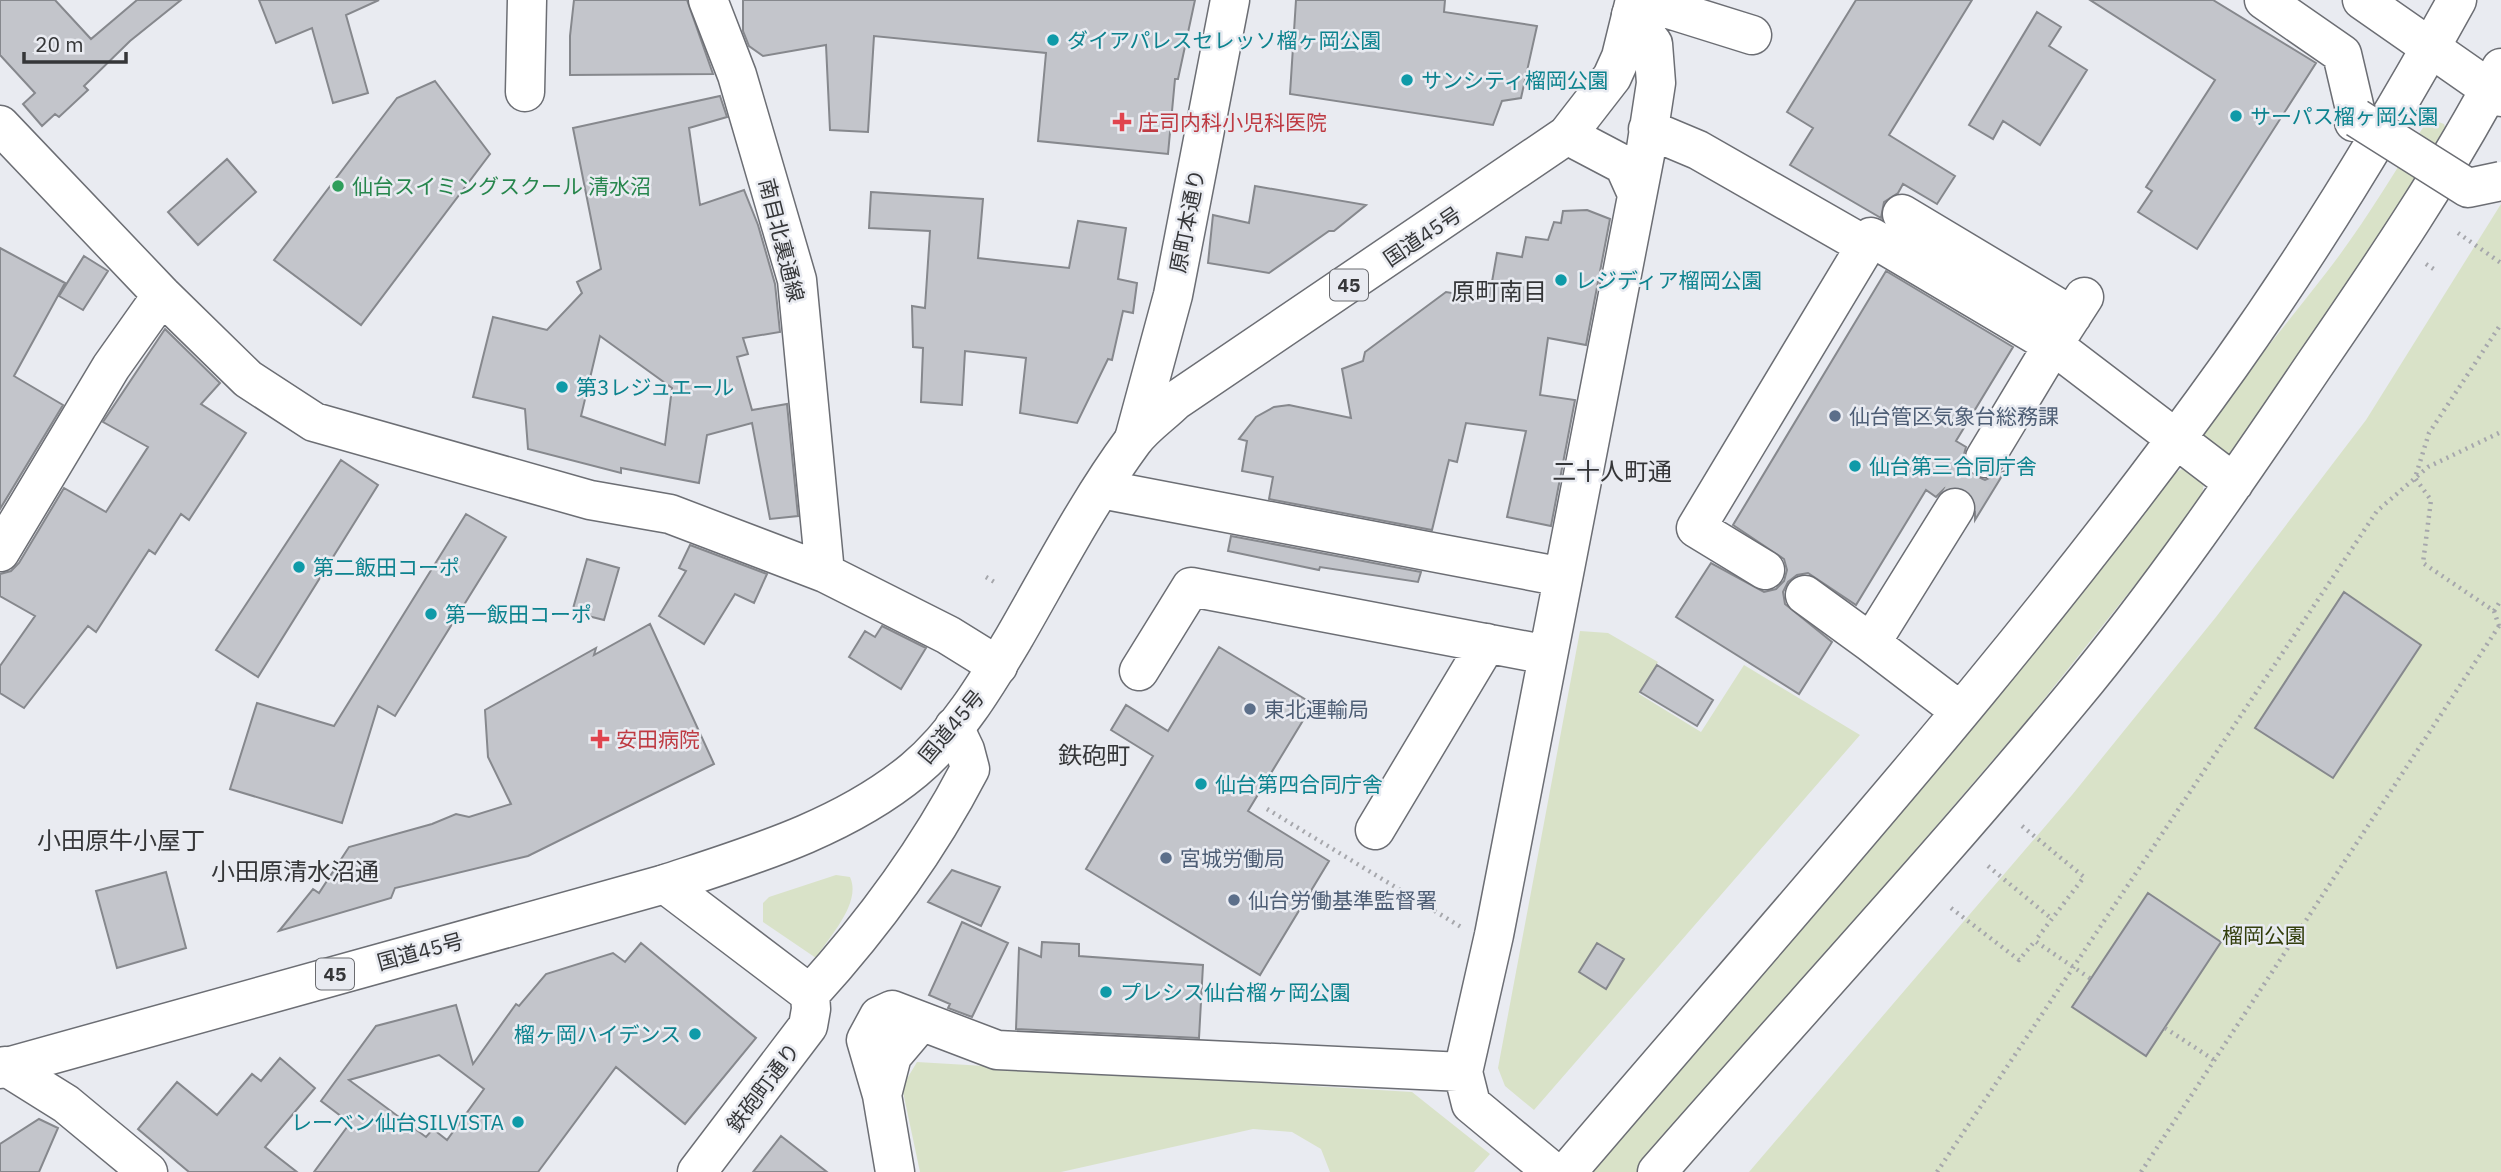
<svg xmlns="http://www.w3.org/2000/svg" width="2501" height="1172" viewBox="0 0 2501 1172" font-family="'IBM Plex Sans','Noto Sans JP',sans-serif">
  <rect width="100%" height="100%" fill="#e9ebf1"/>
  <!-- green -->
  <path fill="#d9e2c8" d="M 2433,120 L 2444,124 L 2447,132 L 2386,233 L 2232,453 L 2226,455 L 2203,436 L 2204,430 C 2243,376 2285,326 2326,273 C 2362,227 2392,176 2424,126 Z
    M 2501,204 L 2501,1172 L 1749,1172 L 2072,795 L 2216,617 L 2366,420 Z
    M 2182,469 L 2189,470 L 2204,482 L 2201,502 L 2029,718 L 1639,1172 L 1594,1172 L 1594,1166 C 1789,939 1992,716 2171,475 Z
    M 1580,631 L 1608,633 L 1658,662 L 1639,694 L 1701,732 L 1744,665 L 1860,735 L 1534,1110 L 1505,1086 L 1498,1068 Z
    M 836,875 L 850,877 C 862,903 829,937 816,958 L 763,922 L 763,903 L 769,897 Z
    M 917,1062 L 1412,1092 L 1490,1154 L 1474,1172 L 1330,1172 L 1321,1149 L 1292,1132 L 1253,1129 L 1061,1172 L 920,1172 L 902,1087 Z"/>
  <!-- building -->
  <path fill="#c3c5cb" stroke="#86888d" stroke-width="2" fill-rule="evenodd" d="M 0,0 L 55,0 L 91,39 L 137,0 L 181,0 L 130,41 L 84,86 L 88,90 L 59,117 L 55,114 L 42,126 L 23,104 L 35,93 L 0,55 Z
    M 259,0 L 379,0 L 346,15 L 368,93 L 333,103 L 312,28 L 276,43 Z
    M 574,0 L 687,0 L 713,74 L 570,75 L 570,36 Z
    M 743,0 L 1195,0 L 1178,79 L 1175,79 L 1168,154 L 1038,141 L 1046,53 L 874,36 L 868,132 L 830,130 L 826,45 L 763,56 L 749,46 L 743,31 Z
    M 1296,0 L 1445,0 L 1444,12 L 1537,26 L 1521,98 L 1502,101 L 1493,125 L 1290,94 Z
    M 1856,0 L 1972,0 L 1889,135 L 1955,176 L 1937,204 L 1903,184 L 1898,193 L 1884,202 L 1881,218 L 1790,165 L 1813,128 L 1787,112 Z
    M 2090,0 L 2213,0 L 2316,63 L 2197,249 L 2138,212 L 2152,191 L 2146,187 L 2215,80 Z
    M 2037,12 L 2061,27 L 2049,46 L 2087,70 L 2040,145 L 2003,121 L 1993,139 L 1969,125 Z
    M 435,81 L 490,154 L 361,325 L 274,260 L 397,98 Z
    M 720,96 L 727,117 L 689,128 L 700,205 L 744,190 L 758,225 L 775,284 L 780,332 L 743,338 L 748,354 L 737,357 L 752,410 L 787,404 L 798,516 L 770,519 L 752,423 L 707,435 L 699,483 L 621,468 L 621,473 L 528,449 L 525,409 L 473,397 L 493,317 L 547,330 L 582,293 L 577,282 L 601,269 L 573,128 ZM 600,336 L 672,388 L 665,445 L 581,416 Z
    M 227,159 L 256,192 L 198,245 L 168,212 Z
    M 1255,186 L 1366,205 L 1334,231 L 1329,231 L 1269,273 L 1208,263 L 1213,215 L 1249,223 Z
    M 871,192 L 983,199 L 978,258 L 1069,268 L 1078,221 L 1126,228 L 1118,279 L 1137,283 L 1133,313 L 1123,311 L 1112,360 L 1108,359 L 1077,423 L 1020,413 L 1026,358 L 965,351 L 962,405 L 921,402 L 923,348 L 913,347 L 912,306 L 925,308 L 930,231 L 869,228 Z
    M 1587,210 L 1610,219 L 1586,345 L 1548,338 L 1540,395 L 1575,400 L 1551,526 L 1507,517 L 1526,431 L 1466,423 L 1457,462 L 1449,460 L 1432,530 L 1269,499 L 1273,477 L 1242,471 L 1247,441 L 1239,439 L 1256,417 L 1274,407 L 1289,405 L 1351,418 L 1342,369 L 1363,361 L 1365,352 L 1446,292 L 1489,299 L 1497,253 L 1522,257 L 1526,237 L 1548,240 L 1554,222 L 1561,223 L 1563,211 Z
    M 0,248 L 65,283 L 14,376 L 63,405 L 0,509 Z
    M 84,256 L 108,271 L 83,310 L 59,296 Z
    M 1886,271 L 2013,347 L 1956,441 L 1966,447 L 1963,458 L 1966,469 L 1973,476 L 1985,480 L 2005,471 L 1975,520 L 1975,498 L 1966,489 L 1955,486 L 1945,488 L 1936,497 L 1926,490 L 1856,605 L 1808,573 L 1797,575 L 1788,582 L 1783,592 L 1785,604 L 1832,642 L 1799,694 L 1676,617 L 1711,563 L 1764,592 L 1776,589 L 1784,581 L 1787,570 L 1784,559 L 1733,525 Z
    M 165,329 L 220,383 L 201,404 L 246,433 L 189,520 L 181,514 L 155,554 L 149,550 L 96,632 L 88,626 L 24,708 L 0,693 L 0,666 L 35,616 L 0,596 L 0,574 L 11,571 L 19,563 L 64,488 L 106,512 L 148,447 L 103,422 Z
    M 341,460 L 378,485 L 258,677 L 216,650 Z
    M 466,514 L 506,537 L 395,716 L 378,706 L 342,823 L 230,789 L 257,703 L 334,726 Z
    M 1231,536 L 1421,572 L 1418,582 L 1320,567 L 1319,570 L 1228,551 Z
    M 690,545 L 767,574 L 754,603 L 735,594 L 704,644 L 659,616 L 686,571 L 679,568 Z
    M 587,559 L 619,568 L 604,620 L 572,612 Z
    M 2344,592 L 2421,645 L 2333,778 L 2255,728 Z
    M 650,624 L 714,764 L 528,856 L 395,888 L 391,898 L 279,931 L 313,889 L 319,893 L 349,847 L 432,824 L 456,814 L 469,817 L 511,804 L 488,757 L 485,710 L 596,648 L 594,655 Z
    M 882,626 L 926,648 L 901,689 L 849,657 L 865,631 L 875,637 Z
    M 1219,647 L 1313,704 L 1248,811 L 1329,861 L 1260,975 L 1086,869 L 1153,756 L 1111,730 L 1126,705 L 1168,731 Z
    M 1657,665 L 1713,700 L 1697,726 L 1640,692 Z
    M 952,870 L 1000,887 L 981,926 L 928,902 Z
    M 166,872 L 186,948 L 117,968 L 96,891 Z
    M 2148,893 L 2221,942 L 2146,1056 L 2072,1007 Z
    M 962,922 L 1008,943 L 972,1017 L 948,1008 L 950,1004 L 929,995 Z
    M 1042,942 L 1079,944 L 1079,956 L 1203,965 L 1199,1038 L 1016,1029 L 1019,948 L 1041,957 Z
    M 641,943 L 756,1038 L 685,1124 L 616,1067 L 538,1172 L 314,1172 L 350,1123 L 321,1101 L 376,1026 L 456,1005 L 473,1064 L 516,1004 L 519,1006 L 546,974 L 613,953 L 625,962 ZM 439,1055 L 484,1089 L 447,1140 L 433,1129 L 426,1137 L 349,1080 Z
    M 1597,943 L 1624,959 L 1606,989 L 1579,972 Z
    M 280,1058 L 315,1088 L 265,1147 L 297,1172 L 189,1172 L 138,1129 L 177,1082 L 217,1115 L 252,1074 L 261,1081 Z
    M 39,1119 L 58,1128 L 39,1172 L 0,1172 L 0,1144 Z
    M 781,1136 L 827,1172 L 753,1172 Z"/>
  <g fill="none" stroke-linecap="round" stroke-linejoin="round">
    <!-- minor-tunnel -->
    <path stroke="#c5c7cc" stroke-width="38" stroke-dasharray="38 19" stroke-linecap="butt" d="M 1955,508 L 1985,458"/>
    <!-- minor casing -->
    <g stroke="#6c6e74" stroke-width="41">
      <path id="minor" d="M 708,0 L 737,75 L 797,280 L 825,573
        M 1640,0 L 1752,35
        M 2264,0 L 2342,54 L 2357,118 L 2354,122
        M 525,92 L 527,0
        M 0,125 L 162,295 L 248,379 L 314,422 L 590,500 L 670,514 L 825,573 L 948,635 L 998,666
        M 1648,129 L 1698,150 L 1866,246
        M 1567,135 L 1624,165 L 1637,194
        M 1902,214 L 2072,316
        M 1134,439 L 1173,295 L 1230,0
        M 1985,458 L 2053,345 L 2234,483
        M 1101,489 L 1563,577
        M 1955,508 L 1871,643 L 1960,711
        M 0,552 L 111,367 L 162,295
        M 1765,570 L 1696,528 L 1871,237 L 2053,345 L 2084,297
        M 1805,595 L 1871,643
        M 1139,671 L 1191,587 L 1548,655
        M 1375,830 L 1487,643
        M 665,884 L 810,994
        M 810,994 C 871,927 928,850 970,769 L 965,750 L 954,727
        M 5,1066 L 66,1104 L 148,1172
        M 882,1095 L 892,1056 L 920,1023
        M 697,1172 L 808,1026 L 811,1009 L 810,994
        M 895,1172 L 882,1095 L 866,1040 L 879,1016 L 892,1010 L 997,1050 L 1463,1072
        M 1553,1172 L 1471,1104 L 1463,1072 L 1494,935 L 1645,155 L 1656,83 L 1653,44 L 1631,15
        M 1567,1172 C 1793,907 2028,648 2230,365 C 2313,248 2388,125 2457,0
        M 1657,1172 C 1795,1014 1938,860 2072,698 C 2160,592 2238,478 2315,364 C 2381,268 2447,171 2501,68"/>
    </g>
    <!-- major casing -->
    <g stroke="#6c6e74" stroke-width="41">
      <path id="major" d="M 2362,0 L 2501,97"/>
    </g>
    <!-- highway casing -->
    <g stroke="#6c6e74" stroke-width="41">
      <path id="highway" d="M 0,1069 L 665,884 C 750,856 843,829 914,770 C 957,734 987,683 1015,636 C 1053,570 1088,502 1133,441 C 1144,426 1162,414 1175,401 L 1567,135 L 1612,77 L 1621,57 L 1635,0"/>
    </g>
    <!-- path -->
    <path stroke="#a6a7ac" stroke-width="4.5" stroke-dasharray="2 5" stroke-linecap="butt" d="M 2458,233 L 2501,263
      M 2426,264 L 2435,270
      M 986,577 L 996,583
      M 2494,611 L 2501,600
      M 2499,626 L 2494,611 L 2423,563 L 2431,500 L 2415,478 L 2429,433 L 2501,324
      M 1267,809 L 1461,927
      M 2022,826 L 2084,877 L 2035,941
      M 1988,866 L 2052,919
      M 1951,908 L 2019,960 L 2035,941 L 2091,979
      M 2165,1028 L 2214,1060
      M 1937,1172 L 2377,511 L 2428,467 L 2501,432
      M 2141,1172 L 2499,626 L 2501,627"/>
    <!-- minor -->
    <use href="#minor" stroke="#fff" stroke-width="38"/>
    <!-- major -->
    <use href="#major" stroke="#fff" stroke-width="38"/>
    <!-- highway -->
    <use href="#highway" stroke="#fff" stroke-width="38"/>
    <!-- minor-bridge casing -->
    <g stroke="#6c6e74" stroke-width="41" stroke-linecap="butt">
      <path id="minor-bridge" d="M 2357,118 L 2468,188 L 2501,181"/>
    </g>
    <!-- minor-bridge -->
    <use href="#minor-bridge" stroke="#fff" stroke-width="38"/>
  </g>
  <!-- markers -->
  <g fill="#0f9aa8" stroke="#e9ebf1" stroke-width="2.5">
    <circle cx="1053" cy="40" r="7"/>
    <circle cx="1407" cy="80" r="7"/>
    <circle cx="2236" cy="116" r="7"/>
    <circle cx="1561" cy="280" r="7"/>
    <circle cx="562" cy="387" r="7"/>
    <circle cx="1855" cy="466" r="7"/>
    <circle cx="299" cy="567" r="7"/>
    <circle cx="431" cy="614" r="7"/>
    <circle cx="1201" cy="784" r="7"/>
    <circle cx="1106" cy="992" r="7"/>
    <circle cx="695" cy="1034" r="7"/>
    <circle cx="518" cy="1122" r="7"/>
  </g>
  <g fill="#e0444e" stroke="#e9ebf1" stroke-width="2.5">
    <path d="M1118.5 111.5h7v7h7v7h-7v7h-7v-7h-7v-7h7z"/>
    <path d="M596.5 728.5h7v7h7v7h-7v7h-7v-7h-7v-7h7z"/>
  </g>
  <circle fill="#2e9e5b" stroke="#e9ebf1" stroke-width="2.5" cx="338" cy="186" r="7"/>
  <g fill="#5c6f8a" stroke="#e9ebf1" stroke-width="2.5">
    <circle cx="1835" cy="416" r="7"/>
    <circle cx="1250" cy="709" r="7"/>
    <circle cx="1166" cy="858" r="7"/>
    <circle cx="1234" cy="900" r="7"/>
  </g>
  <g text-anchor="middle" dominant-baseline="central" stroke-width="5" stroke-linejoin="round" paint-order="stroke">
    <!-- shield labels -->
    <g fill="#e9ebf1" stroke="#6b6c70" stroke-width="2">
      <rect x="1330" y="269.5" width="38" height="31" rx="5"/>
      <rect x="316" y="958.5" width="38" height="31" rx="5"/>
    </g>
    <g font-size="19" font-weight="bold" fill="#353638">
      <text x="1349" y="285">45</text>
      <text x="335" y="974">45</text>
    </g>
    <!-- culture labels -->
    <g font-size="21" fill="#0d838f" stroke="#e9ebf1" text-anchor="start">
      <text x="1067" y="40">ダイアパレスセレッソ榴ヶ岡公園</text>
      <text x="1421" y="80">サンシティ榴岡公園</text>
      <text x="2250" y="116">サーパス榴ヶ岡公園</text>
      <text x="1575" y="280">レジディア榴岡公園</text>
      <text x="576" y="387">第3レジュエール</text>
      <text x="1869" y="466">仙台第三合同庁舎</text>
      <text x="313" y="567">第二飯田コーポ</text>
      <text x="445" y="614">第一飯田コーポ</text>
      <text x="1215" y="784">仙台第四合同庁舎</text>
      <text x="1120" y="992">プレシス仙台榴ヶ岡公園</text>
      <text x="681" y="1034" text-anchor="end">榴ヶ岡ハイデンス</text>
      <text x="504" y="1122" text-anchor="end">レーベン仙台SILVISTA</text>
    </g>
    <!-- health labels -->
    <g font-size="21" fill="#be3a42" stroke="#e9ebf1" text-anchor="start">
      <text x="1138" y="122">庄司内科小児科医院</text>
      <text x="616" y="739">安田病院</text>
    </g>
    <!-- leisure labels -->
    <g font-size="21" fill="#27864d" stroke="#e9ebf1" text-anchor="start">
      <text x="352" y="186">仙台スイミングスクール 清水沼</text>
    </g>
    <!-- street labels -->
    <g font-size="21" fill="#353638" stroke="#e9ebf1">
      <text transform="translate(1187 221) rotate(-79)">原町本通り</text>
      <text transform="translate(1422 236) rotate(-34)">国道45号</text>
      <text transform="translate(782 240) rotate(76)">南目北裏通線</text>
      <text transform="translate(951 726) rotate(-50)">国道45号</text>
      <text transform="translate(420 951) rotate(-15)">国道45号</text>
      <text transform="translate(763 1087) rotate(-53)">鉄砲町通り</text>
    </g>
    <!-- service labels -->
    <g font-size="21" fill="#4e5e75" stroke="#e9ebf1" text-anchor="start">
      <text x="1849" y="416">仙台管区気象台総務課</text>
      <text x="1264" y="709">東北運輸局</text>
      <text x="1180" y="858">宮城労働局</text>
      <text x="1248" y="900">仙台労働基準監督署</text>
    </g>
    <!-- park labels -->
    <g font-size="21" fill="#323e0c" stroke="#e9ebf1">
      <text x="2264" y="935">榴岡公園</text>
    </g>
    <!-- quarter labels -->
    <g font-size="24" fill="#353638" stroke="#e9ebf1">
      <text x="1499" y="291">原町南目</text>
      <text x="1612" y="471">二十人町通</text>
      <text x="1094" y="755">鉄砲町</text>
      <text x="121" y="840">小田原牛小屋丁</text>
      <text x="295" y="871">小田原清水沼通</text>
    </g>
  </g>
  <!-- scale -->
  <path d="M24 52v10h102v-10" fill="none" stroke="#353638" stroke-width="3.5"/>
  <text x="35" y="52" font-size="21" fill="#353638" stroke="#e9ebf1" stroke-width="5" paint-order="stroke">20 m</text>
</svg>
